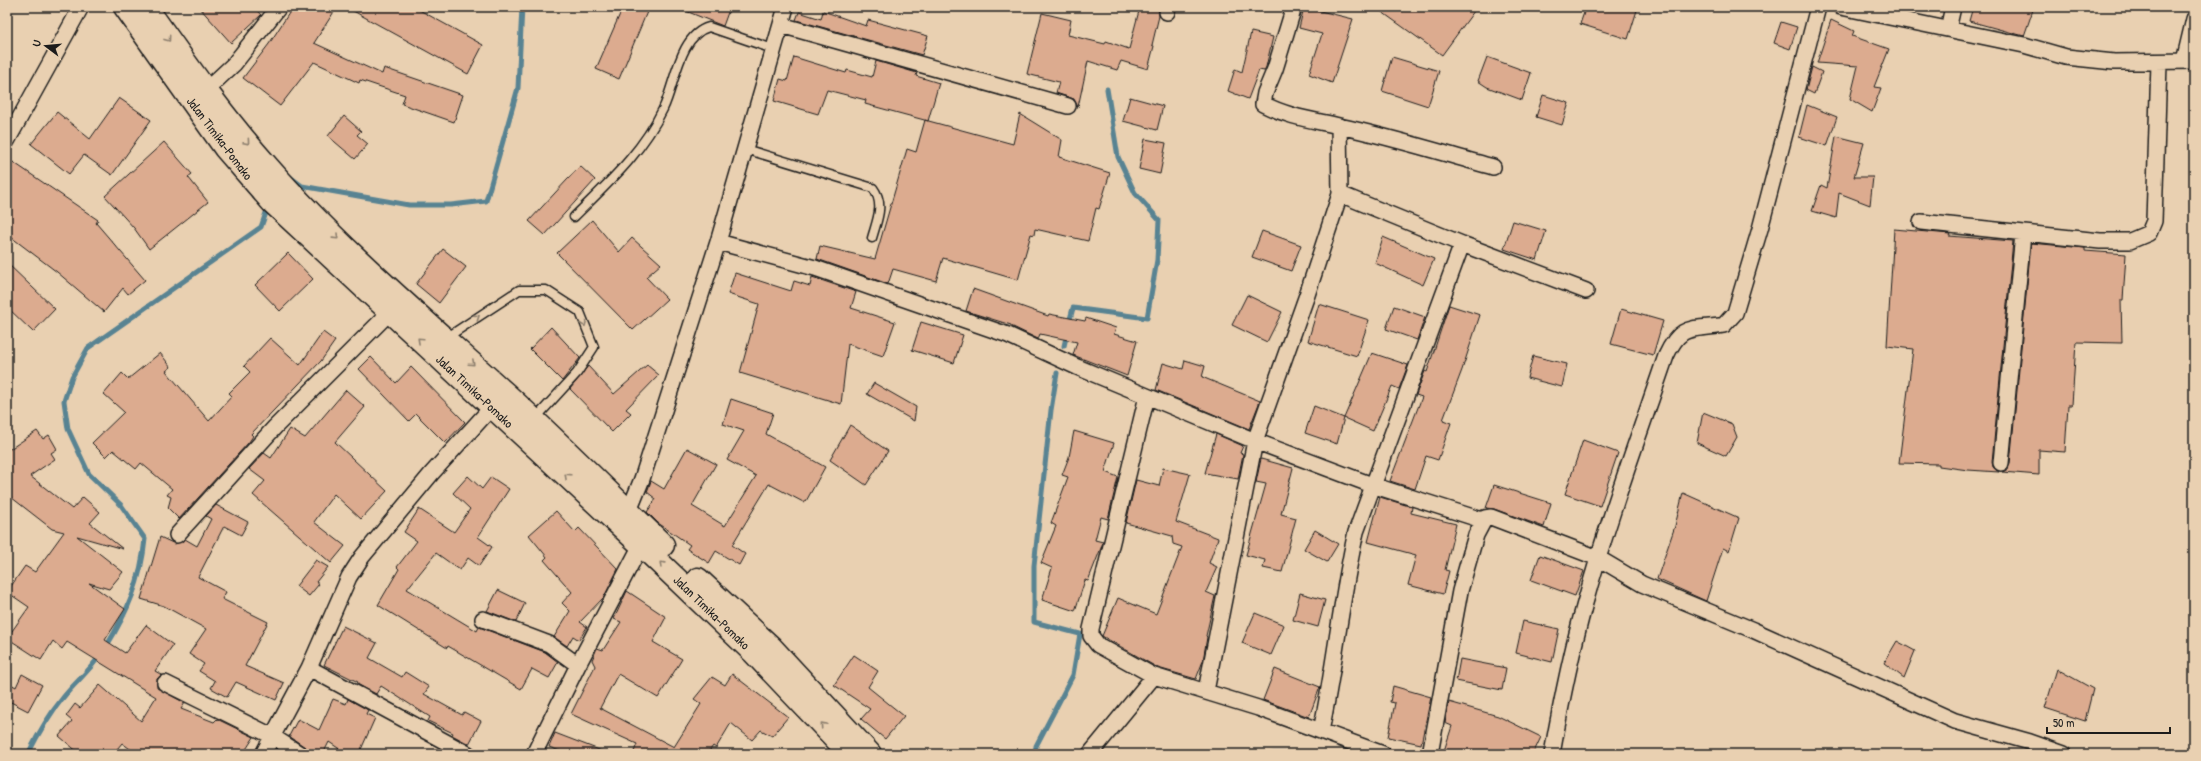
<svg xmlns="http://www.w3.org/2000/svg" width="2201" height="761" viewBox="0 0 2201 761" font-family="'Patrick Hand',sans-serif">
  <rect width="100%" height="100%" fill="#e9d0b1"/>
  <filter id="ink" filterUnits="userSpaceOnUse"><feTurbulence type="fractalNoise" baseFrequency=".025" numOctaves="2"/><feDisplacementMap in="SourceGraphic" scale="8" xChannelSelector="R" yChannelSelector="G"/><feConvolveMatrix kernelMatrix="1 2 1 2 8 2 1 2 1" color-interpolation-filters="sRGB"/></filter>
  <g filter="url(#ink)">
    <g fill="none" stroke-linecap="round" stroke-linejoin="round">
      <!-- stream -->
      <path stroke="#588392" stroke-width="5" d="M 290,177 L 302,186 L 409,205 L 451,205 L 486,201 L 518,88 L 522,7
        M 1069,323 L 1073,308 L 1147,318 L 1157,260 L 1159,220 L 1135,193 L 1118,157 L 1107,89
        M 1064,346 L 1067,333
        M 106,647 C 128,611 141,581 145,539 L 121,505 L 89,474 L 68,429 L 64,401 L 72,377 L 88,348 L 261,227 L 267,210
        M 28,754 C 38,734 48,716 62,699 C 74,683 89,672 100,655
        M 1035,754 L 1036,746 L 1073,675 L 1080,634 L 1034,622 L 1034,566 L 1051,410 L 1057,373
        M 1273,754 L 1287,754"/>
    </g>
    <!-- building -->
    <path fill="#dcab8f" stroke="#1c1c1c" d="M 199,7 L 254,7 L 261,15 L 231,43 Z
      M 293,7 L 337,7 L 314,43 L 382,74 L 384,68 L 463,95 L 454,122 L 402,104 L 405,95 L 360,80 L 359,83 L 314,62 L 280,106 L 243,78 L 269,44 Z
      M 346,7 L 414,7 L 483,45 L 468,74 Z
      M 623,7 L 649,7 L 619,79 L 596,69 Z
      M 676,7 L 730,7 L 723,26 Z
      M 1140,7 L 1159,7 L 1159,16 L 1152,45 L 1154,46 L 1148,69 L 1121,61 L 1117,70 L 1088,61 L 1078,107 L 1074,99 L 1056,93 L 1059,82 L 1027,74 L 1042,13 L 1071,20 L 1068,35 L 1105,44 L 1106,41 L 1129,49 Z
      M 1304,7 L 1353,19 L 1332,83 L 1309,74 L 1322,34 L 1299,28 Z
      M 1375,7 L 1477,7 L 1442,55 Z
      M 1586,7 L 1638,7 L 1628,39 L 1580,24 Z
      M 1973,7 L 2034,7 L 2024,36 L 1969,21 Z
      M 823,11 L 866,26 L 868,20 L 928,36 L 922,55 L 796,20 L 799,12 L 821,19 Z
      M 1831,20 L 1854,31 L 1852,36 L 1889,49 L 1874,87 L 1881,88 L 1872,112 L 1850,99 L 1858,66 L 1817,63 Z
      M 1781,22 L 1797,27 L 1790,49 L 1774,43 Z
      M 1251,32 L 1273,37 L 1266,67 L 1264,71 L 1259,70 L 1248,99 L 1228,91 L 1235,69 L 1242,72 Z
      M 794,57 L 846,73 L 847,70 L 872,77 L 876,61 L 917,73 L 916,76 L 939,83 L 928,121 L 865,104 L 866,100 L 827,90 L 818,114 L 774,101 L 780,79 L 787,81 Z
      M 1392,57 L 1439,71 L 1428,106 L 1382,91 Z
      M 1487,57 L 1531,73 L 1522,100 L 1487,87 L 1478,81 Z
      M 1812,67 L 1822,72 L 1814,94 L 1806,90 Z
      M 1543,95 L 1569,103 L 1562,125 L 1536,117 Z
      M 1130,97 L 1163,106 L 1157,130 L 1123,121 Z
      M 119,98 L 151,120 L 112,175 L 84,155 L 69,174 L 31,144 L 57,112 L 90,139 Z
      M 1807,105 L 1837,117 L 1827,146 L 1799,137 Z
      M 1020,114 L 1062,140 L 1059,157 L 1110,173 L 1099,209 L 1096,208 L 1088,241 L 1035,229 L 1034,235 L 1031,234 L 1018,280 L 943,258 L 936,281 L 893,269 L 888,284 L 817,259 L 820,246 L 875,259 L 907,149 L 916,152 L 925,120 L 1013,144 Z
      M 344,116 L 361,131 L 357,135 L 368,144 L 355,159 L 328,136 Z
      M 1836,136 L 1864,143 L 1854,177 L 1873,177 L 1870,205 L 1839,193 L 1836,218 L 1812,211 L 1821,185 L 1827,188 Z
      M 1145,139 L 1166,143 L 1160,174 L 1139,169 Z
      M 164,142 L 192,174 L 188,177 L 208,202 L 149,249 L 134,228 L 105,196 Z
      M 13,162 L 98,220 L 96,223 L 145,280 L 128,294 L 123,288 L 104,312 L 57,272 L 7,234 L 7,170 Z
      M 580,166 L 595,180 L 545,235 L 529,221 Z
      M 592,220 L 619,252 L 632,238 L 661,264 L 646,277 L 667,299 L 633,330 L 557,253 Z
      M 1513,221 L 1546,231 L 1537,260 L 1504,249 Z
      M 1894,229 L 1950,234 L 1949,236 L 2013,241 L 1992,462 L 1993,467 L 1999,472 L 1968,470 L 1939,466 L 1939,464 L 1899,463 L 1913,349 L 1887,346 Z
      M 1262,231 L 1301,245 L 1291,271 L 1252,257 Z
      M 1383,237 L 1434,259 L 1423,285 L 1375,263 Z
      M 2031,243 L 2085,248 L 2085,251 L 2126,254 L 2123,300 L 2121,300 L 2122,343 L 2076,342 L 2072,405 L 2068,405 L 2065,452 L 2039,450 L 2039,475 L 2002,472 L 2008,469 L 2010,464 Z
      M 443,249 L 466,267 L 439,303 L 416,284 Z
      M 288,253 L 313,279 L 280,311 L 255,285 Z
      M 7,263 L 55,309 L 33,332 L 7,307 Z
      M 735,273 L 791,291 L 794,281 L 810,286 L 812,277 L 856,292 L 851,308 L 895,322 L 883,356 L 848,344 L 841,404 L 740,373 L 759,304 L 728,294 Z
      M 973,289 L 1048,316 L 1049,314 L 1085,321 L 1086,318 L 1116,328 L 1114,334 L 1137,341 L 1127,376 L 1073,355 L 1077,342 L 1040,334 L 1038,339 L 1011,326 L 1011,325 L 966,311 Z
      M 1247,295 L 1282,312 L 1267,342 L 1232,325 Z
      M 1319,304 L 1369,320 L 1357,356 L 1308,341 Z
      M 1449,305 L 1480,315 L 1462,370 L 1443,420 L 1451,423 L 1438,460 L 1426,456 L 1415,489 L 1390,481 L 1422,397 L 1416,395 L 1425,371 L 1427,372 Z
      M 1394,306 L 1425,317 L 1417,340 L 1386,329 Z
      M 1621,309 L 1663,321 L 1653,355 L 1611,344 Z
      M 921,322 L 963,335 L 954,363 L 912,350 Z
      M 551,327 L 580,358 L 562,381 L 530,349 Z
      M 323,332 L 335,341 L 321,361 L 251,434 L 253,436 L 249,442 L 179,519 L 168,508 L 171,497 L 167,495 L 172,489 L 141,463 L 136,469 L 113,450 L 106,457 L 92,443 L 124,412 L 104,394 L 122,373 L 128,379 L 160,353 L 171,367 L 166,371 L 209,421 L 232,396 L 229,393 L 250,372 L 244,366 L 270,338 L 300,365 Z
      M 1372,353 L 1408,365 L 1399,389 L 1392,386 L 1373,431 L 1344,418 Z
      M 1533,356 L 1567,364 L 1562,387 L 1527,378 Z
      M 371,357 L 396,383 L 411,367 L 465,422 L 445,443 L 416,414 L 409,421 L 359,369 Z
      M 1185,360 L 1205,366 L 1202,377 L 1260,401 L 1249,429 L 1156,390 L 1163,363 L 1183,369 Z
      M 647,365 L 659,375 L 626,409 L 631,413 L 612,432 L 570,389 L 588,366 L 614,394 Z
      M 874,383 L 916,407 L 914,421 L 867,394 Z
      M 346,390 L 365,407 L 335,442 L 387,491 L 361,519 L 334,494 L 314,522 L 345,546 L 331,563 L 253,495 L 265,481 L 249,469 L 264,453 L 271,458 L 290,429 L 305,438 Z
      M 731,399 L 773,413 L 766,434 L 825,467 L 805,503 L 769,484 L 732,545 L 745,554 L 739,565 L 716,551 L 709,563 L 687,549 L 690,545 L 658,523 L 647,512 L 656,499 L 647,492 L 651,481 L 664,489 L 687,448 L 716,464 L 692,506 L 725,526 L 756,476 L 727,460 L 744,431 L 723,424 Z
      M 1314,406 L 1344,418 L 1337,444 L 1305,433 Z
      M 1703,412 L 1732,424 L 1737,437 L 1726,456 L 1697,443 Z
      M 850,425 L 888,451 L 866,485 L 830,460 Z
      M 37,431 L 43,439 L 49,435 L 57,449 L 51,453 L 55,459 L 30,476 L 72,509 L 83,497 L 100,512 L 90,523 L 123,549 L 77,536 L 123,572 L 109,589 L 89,583 L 125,609 L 105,640 L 125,653 L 146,625 L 173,645 L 155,671 L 162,675 L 157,679 L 157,688 L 185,703 L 181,709 L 214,722 L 217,719 L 254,737 L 243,754 L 137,754 L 122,743 L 113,754 L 80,754 L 59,736 L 72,721 L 66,716 L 75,704 L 80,708 L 100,685 L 141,721 L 156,697 L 67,642 L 62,649 L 53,641 L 41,660 L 7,638 L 29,607 L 7,592 L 25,566 L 35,572 L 64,532 L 52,529 L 7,494 L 7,451 Z
      M 1074,431 L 1114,443 L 1105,472 L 1118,477 L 1108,519 L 1101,517 L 1095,540 L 1103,542 L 1101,548 L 1088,581 L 1085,580 L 1075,611 L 1042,600 L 1052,568 L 1041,563 L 1056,526 L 1051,523 L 1068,477 L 1062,475 L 1069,457 Z
      M 1216,434 L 1243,446 L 1240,453 L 1243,454 L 1238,479 L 1205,473 Z
      M 1583,440 L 1618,453 L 1600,506 L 1565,494 Z
      M 1261,459 L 1293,468 L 1281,514 L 1296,518 L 1282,572 L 1263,568 L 1265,560 L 1246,555 L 1266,484 L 1256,482 Z
      M 1163,468 L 1190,474 L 1176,522 L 1218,538 L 1209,563 L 1217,567 L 1206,592 L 1215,596 L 1206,636 L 1207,637 L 1203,661 L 1196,679 L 1158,668 L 1102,636 L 1118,598 L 1156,614 L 1182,547 L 1173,544 L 1172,536 L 1126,523 L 1136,480 L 1159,486 Z
      M 468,476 L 482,489 L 491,477 L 509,489 L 478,537 L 492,547 L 479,566 L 468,558 L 460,570 L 436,553 L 407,589 L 477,631 L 479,627 L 545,652 L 558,662 L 549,678 L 532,669 L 521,689 L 448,646 L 447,648 L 378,605 L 399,569 L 397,567 L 417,541 L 404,532 L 419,509 L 454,532 L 470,509 L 453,493 Z
      M 1494,485 L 1551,503 L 1544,527 L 1494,509 L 1486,508 Z
      M 1683,493 L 1739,518 L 1729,551 L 1723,548 L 1706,601 L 1657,579 L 1675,526 Z
      M 1380,497 L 1412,507 L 1411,513 L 1456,524 L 1445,570 L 1449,571 L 1443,594 L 1408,585 L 1416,555 L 1368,542 Z
      M 216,505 L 248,522 L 241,535 L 224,526 L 198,577 L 226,592 L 222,599 L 268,622 L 245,666 L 284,683 L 276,700 L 236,682 L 227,697 L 211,688 L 215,681 L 199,671 L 204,664 L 189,654 L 206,629 L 164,606 L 141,599 L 160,537 L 175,544 L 185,539 L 197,546 L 211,519 L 206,516 Z
      M 556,511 L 575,532 L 579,528 L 618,569 L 604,597 L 580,622 L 587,627 L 579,640 L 573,636 L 567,646 L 554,637 L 570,611 L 562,603 L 572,592 L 544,560 L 547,557 L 529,535 Z
      M 1315,530 L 1338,544 L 1327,562 L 1304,549 Z
      M 1540,555 L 1584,571 L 1575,596 L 1531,580 Z
      M 316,560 L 328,567 L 316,582 L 319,584 L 309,596 L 296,586 Z
      M 498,590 L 525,603 L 516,622 L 487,611 Z
      M 627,591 L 666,617 L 653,642 L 682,659 L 658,698 L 618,674 L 600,708 L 674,747 L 701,704 L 694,699 L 712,677 L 725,685 L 732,674 L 788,717 L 772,736 L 761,730 L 752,740 L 731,723 L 716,748 L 713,746 L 707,754 L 633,754 L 637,744 L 571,714 L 595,666 L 592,660 L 597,648 L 603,650 L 621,622 L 614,619 Z
      M 1300,593 L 1325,600 L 1318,627 L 1293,620 Z
      M 1255,613 L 1284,625 L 1271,655 L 1242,643 Z
      M 1523,621 L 1559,629 L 1552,662 L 1516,653 Z
      M 343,626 L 377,643 L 369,658 L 402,677 L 405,672 L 429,687 L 424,694 L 462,715 L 464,712 L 481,721 L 469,744 L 452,735 L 453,733 L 428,721 L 430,717 L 381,686 L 376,694 L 357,684 L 358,682 L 324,665 Z
      M 1897,641 L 1915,651 L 1904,678 L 1884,663 Z
      M 854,655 L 878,671 L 868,687 L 904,716 L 885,739 L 861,719 L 870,709 L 834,685 Z
      M 1460,659 L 1506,668 L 1502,690 L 1456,681 Z
      M 1275,669 L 1320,687 L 1309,717 L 1263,700 Z
      M 2057,669 L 2093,689 L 2085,721 L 2045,708 Z
      M 22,674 L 42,685 L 28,711 L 7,700 L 7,682 L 16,687 Z
      M 1393,686 L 1431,697 L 1421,744 L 1388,737 L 1395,703 L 1390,702 Z
      M 333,699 L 346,704 L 348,699 L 368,710 L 366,714 L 375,718 L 359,754 L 347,754 L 329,742 L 323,754 L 310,754 L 305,747 L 289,736 L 298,719 L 319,730 Z
      M 1449,702 L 1498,716 L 1541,737 L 1533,754 L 1443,754 L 1452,726 L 1445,723 Z
      M 555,733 L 607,753 L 607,754 L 568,754 L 549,747 Z"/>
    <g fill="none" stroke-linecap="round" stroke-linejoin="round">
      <!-- service casing -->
      <g stroke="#1c1c1c" stroke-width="11">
        <path id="service" d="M 745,149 L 873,188 C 885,204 877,220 872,238
          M 574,217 C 607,184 642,153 663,109 C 675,85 679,35 709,27 L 773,49
          M 446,338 L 519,290 L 546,290 L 580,312 L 594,347 L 577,373 L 535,419"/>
      </g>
      <!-- minor casing -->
      <g stroke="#1c1c1c" stroke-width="18">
        <path id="minor" d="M 1294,7 L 1275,69 L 1265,93 L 1263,104 C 1288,117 1313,120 1339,126 C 1391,137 1442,153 1493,167
          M 1841,7 L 2024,45 L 2066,57 L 2114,62 L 2194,61
          M 1167,12 L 1168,7
          M 781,25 L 1068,106
          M 1948,29 L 1953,7
          M 2184,61 L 2194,19
          M 205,91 L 234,64 L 279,7
          M 7,141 L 81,7
          M 1340,194 L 1462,244 L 1586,291
          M 1921,222 L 2100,241 L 2130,241 L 2149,233 L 2154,221 L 2159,63
          M 718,242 L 815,268 L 1008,335 L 1077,367 L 1255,441 L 1372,485 L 1482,520
          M 1147,396 L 1091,629 L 1091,636 L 1098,645 L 1154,676
          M 2001,463 L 2023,234
          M 629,511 L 642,479 L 718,242 L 786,7
          M 177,535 L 275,427 L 390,312
          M 483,619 L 549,644 L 578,665
          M 309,668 L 468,754
          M 165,683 L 272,736 L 300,754
          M 1206,691 L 1255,441 L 1307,295 L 1340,194 L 1339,126
          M 1321,731 C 1335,665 1341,598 1356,532 L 1462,244
          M 263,754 L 309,668 L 349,577 L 362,557 L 432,473 L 492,407
          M 534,754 L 578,665 L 641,545
          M 1090,754 L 1154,676 L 1258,708 L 1383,754
          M 1430,754 L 1460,591 L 1476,535 L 1485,518 L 1491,517 L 1598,558 L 1642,584 L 1753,630 L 1955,721 L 2030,742 L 2064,754
          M 1552,754 C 1561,703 1571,653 1585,603 C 1608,520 1638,438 1666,356 C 1682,321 1693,331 1724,325 L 1735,313 L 1760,229 L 1818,7"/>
      </g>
      <!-- trunk casing -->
      <g stroke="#1c1c1c" stroke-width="25">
        <path id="trunk" d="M 125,7 L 225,148 L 272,202 L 641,545 L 753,652 L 850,754
          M 146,7 C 185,62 224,118 269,168 C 341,250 426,321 506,394 C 560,443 611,495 663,545
          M 698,579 L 771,647 L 870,754"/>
      </g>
      <!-- service -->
      <use href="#service" stroke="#e9d0b1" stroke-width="8"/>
      <!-- minor -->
      <use href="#minor" stroke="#e9d0b1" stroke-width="15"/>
      <!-- trunk -->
      <use href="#trunk" stroke="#e9d0b1" stroke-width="22"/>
    </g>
    <!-- one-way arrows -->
    <defs><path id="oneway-chevron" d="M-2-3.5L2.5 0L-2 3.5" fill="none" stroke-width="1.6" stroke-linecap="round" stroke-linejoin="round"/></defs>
    <g stroke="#8d7f6e">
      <use href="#oneway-chevron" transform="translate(168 39) rotate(54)"/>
      <use href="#oneway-chevron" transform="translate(247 142) rotate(49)"/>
      <use href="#oneway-chevron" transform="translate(336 237) rotate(44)"/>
      <use href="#oneway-chevron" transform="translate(477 317) rotate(-34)"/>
      <use href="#oneway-chevron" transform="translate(584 324) rotate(68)"/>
      <use href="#oneway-chevron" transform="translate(420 340) rotate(-137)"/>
      <use href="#oneway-chevron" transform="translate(472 363) rotate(42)"/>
      <use href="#oneway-chevron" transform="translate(567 476) rotate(-137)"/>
      <use href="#oneway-chevron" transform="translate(662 564) rotate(-136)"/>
      <use href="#oneway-chevron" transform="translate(823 725) rotate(-132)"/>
    </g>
  </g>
  <g text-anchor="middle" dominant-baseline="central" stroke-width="3" stroke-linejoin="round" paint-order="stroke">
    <!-- street labels -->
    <g font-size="13" fill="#1c1c1c" stroke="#e9d0b1">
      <text transform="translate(220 138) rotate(53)">Jalan Timika-Pomako</text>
      <text transform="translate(475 391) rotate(43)">Jalan Timika-Pomako</text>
      <text transform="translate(712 612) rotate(44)">Jalan Timika-Pomako</text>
    </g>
  </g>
  <!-- margin -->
  <rect width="2201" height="761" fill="none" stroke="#e9d0b1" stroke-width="24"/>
  <rect x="12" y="12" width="2177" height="737" fill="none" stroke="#1c1c1c" stroke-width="1.5" filter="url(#ink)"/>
  <!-- north arrow -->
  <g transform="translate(46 46) rotate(286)" stroke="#e9d0b1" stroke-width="3" paint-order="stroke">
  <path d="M0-3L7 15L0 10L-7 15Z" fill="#1c1c1c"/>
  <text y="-6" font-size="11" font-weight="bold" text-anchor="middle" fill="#1c1c1c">U</text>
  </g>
  <!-- scale -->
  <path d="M2047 727v6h123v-6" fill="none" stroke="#1c1c1c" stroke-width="2"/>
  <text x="2053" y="727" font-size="12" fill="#1c1c1c" stroke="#e9d0b1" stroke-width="3" paint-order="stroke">50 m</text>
</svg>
